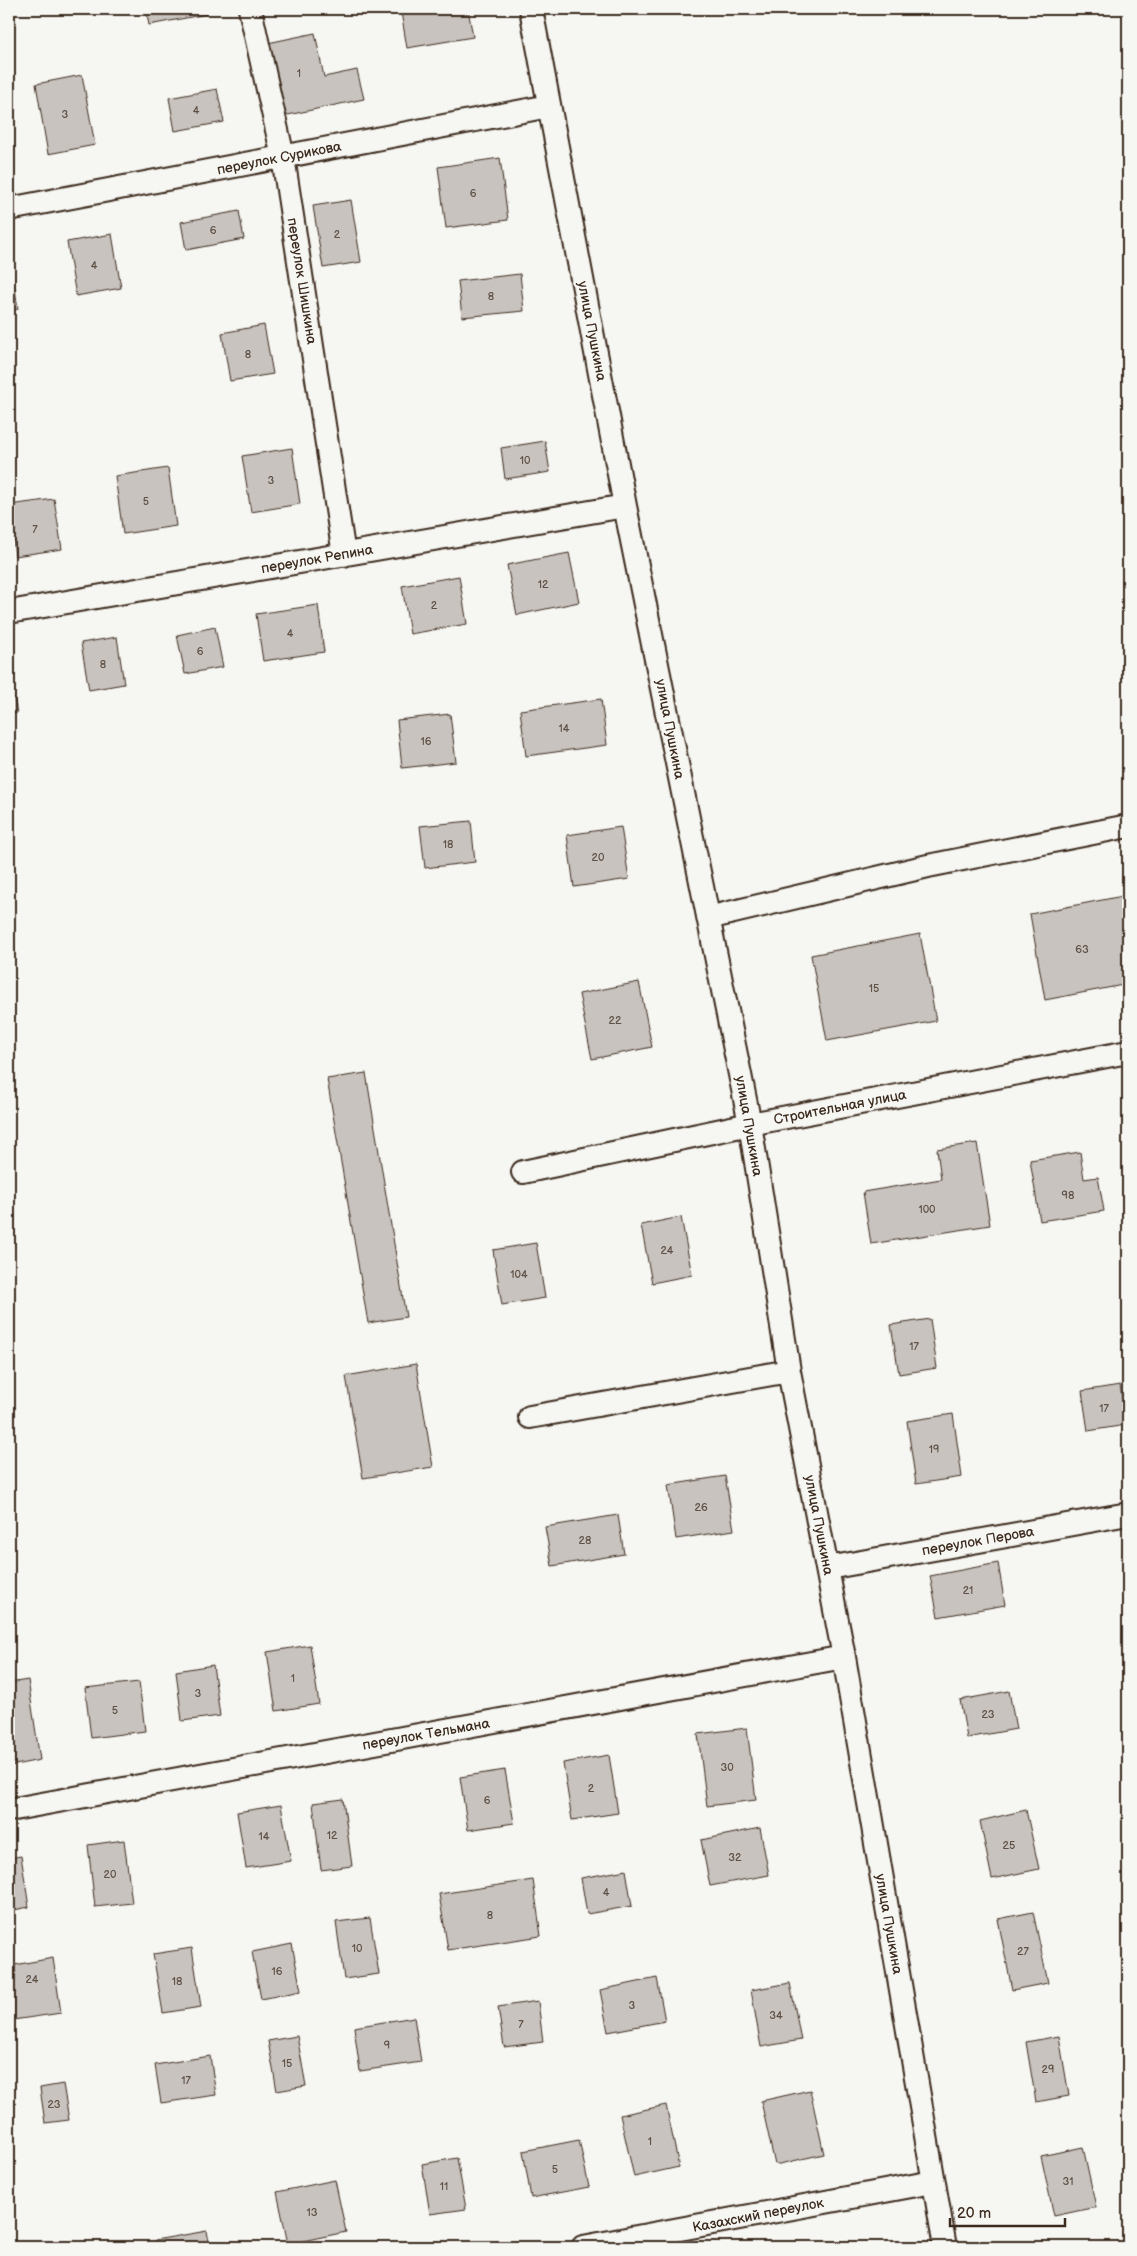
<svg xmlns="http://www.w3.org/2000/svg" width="1137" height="2256" viewBox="0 0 1137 2256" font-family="'Balsamiq Sans',sans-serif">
  <rect width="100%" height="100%" fill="#f6f6f2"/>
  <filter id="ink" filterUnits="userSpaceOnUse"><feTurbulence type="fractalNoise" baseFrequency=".02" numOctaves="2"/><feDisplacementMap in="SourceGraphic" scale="10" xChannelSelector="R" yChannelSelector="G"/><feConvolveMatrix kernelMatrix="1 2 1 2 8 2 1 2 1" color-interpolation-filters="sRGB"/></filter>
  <g filter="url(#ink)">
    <!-- building -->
    <path fill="#c8c3be" stroke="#3b2a1e" d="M 146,9 L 206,9 L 207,14 L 149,25 Z
      M 422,9 L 468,9 L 473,37 L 407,48 L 401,12 Z
      M 315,33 L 324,77 L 357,70 L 364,99 L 283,116 L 268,43 Z
      M 82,75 L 95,145 L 48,154 L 36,84 Z
      M 217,89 L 224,122 L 175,131 L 169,98 Z
      M 500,158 L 508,220 L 446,228 L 438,167 Z
      M 351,200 L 361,262 L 323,268 L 313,206 Z
      M 239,211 L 244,239 L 186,250 L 181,222 Z
      M 112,234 L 121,288 L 76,296 L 67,242 Z
      M 9,256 L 10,256 L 18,309 L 9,311 Z
      M 520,274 L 524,311 L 462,317 L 458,281 Z
      M 264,325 L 273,374 L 230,381 L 222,333 Z
      M 545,441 L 550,472 L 505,479 L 501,448 Z
      M 292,448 L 300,504 L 251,512 L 242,456 Z
      M 168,468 L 176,526 L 123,534 L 115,476 Z
      M 54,499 L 62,549 L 15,556 L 9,505 Z
      M 569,553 L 579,602 L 517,615 L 507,565 Z
      M 459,576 L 467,624 L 410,634 L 402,586 Z
      M 318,605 L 324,652 L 263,661 L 256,614 Z
      M 215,627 L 223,667 L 185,674 L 177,635 Z
      M 117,637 L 124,684 L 89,690 L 81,643 Z
      M 9,674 L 17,713 L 9,714 Z
      M 601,699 L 607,745 L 526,756 L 520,710 Z
      M 450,714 L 456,762 L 402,768 L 397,720 Z
      M 471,821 L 475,862 L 425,868 L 420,826 Z
      M 621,827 L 629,879 L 574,887 L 567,835 Z
      M 1128,895 L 1128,984 L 1045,1000 L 1030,914 Z
      M 920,934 L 936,1021 L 827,1041 L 811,955 Z
      M 639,982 L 652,1047 L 592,1059 L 579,994 Z
      M 366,1073 L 406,1317 L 368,1323 L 327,1079 Z
      M 977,1143 L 990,1225 L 871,1244 L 863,1192 L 941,1179 L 937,1149 Z
      M 1080,1152 L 1084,1179 L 1098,1177 L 1104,1211 L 1040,1221 L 1030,1160 Z
      M 681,1217 L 692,1275 L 652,1283 L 641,1225 Z
      M 536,1243 L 545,1298 L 502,1305 L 493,1250 Z
      M 930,1319 L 937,1368 L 899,1374 L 891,1325 Z
      M 416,1364 L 433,1467 L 363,1478 L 346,1376 Z
      M 1120,1385 L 1126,1425 L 1088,1431 L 1082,1391 Z
      M 953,1414 L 962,1477 L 916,1484 L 907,1421 Z
      M 725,1476 L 734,1530 L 676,1539 L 668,1485 Z
      M 618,1515 L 624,1554 L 552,1566 L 545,1527 Z
      M 998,1563 L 1005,1605 L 938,1617 L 930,1576 Z
      M 310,1645 L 319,1704 L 276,1711 L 267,1652 Z
      M 213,1665 L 220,1716 L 182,1721 L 176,1671 Z
      M 28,1680 L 40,1760 L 10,1766 L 9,1683 Z
      M 139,1682 L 145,1731 L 91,1738 L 85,1688 Z
      M 1009,1691 L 1016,1729 L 967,1738 L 960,1700 Z
      M 747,1728 L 756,1800 L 707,1806 L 698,1734 Z
      M 609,1755 L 618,1813 L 572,1820 L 563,1763 Z
      M 505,1770 L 514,1823 L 468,1830 L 460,1777 Z
      M 343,1799 L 352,1866 L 321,1870 L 313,1803 Z
      M 281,1805 L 291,1861 L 246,1868 L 237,1812 Z
      M 1026,1810 L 1039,1869 L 992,1879 L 980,1821 Z
      M 760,1828 L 769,1875 L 710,1886 L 701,1840 Z
      M 124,1840 L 132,1903 L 95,1907 L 88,1845 Z
      M 21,1856 L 29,1907 L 9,1911 L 9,1858 Z
      M 626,1870 L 632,1906 L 587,1914 L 581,1878 Z
      M 533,1880 L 541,1936 L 448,1950 L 439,1894 Z
      M 1033,1912 L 1048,1983 L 1012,1990 L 998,1919 Z
      M 370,1918 L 379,1974 L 344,1979 L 336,1922 Z
      M 292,1944 L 301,1991 L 261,1999 L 252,1952 Z
      M 192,1948 L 201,2007 L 163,2013 L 153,1954 Z
      M 53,1958 L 61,2013 L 13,2020 L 9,1993 L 9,1966 Z
      M 657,1978 L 665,2021 L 608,2032 L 600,1990 Z
      M 790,1983 L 801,2040 L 761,2047 L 751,1990 Z
      M 538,2001 L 543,2042 L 504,2047 L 498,2007 Z
      M 414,2017 L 421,2062 L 360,2071 L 354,2027 Z
      M 297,2036 L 306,2086 L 277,2091 L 268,2041 Z
      M 1059,2036 L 1069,2096 L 1036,2102 L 1026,2042 Z
      M 210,2056 L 216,2095 L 161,2103 L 155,2065 Z
      M 63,2084 L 69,2120 L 45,2123 L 40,2088 Z
      M 810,2090 L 824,2154 L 775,2165 L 761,2101 Z
      M 666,2105 L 679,2167 L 634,2177 L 620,2115 Z
      M 579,2140 L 589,2187 L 531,2198 L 523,2151 Z
      M 1083,2147 L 1096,2207 L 1054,2216 L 1041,2156 Z
      M 457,2158 L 466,2209 L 430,2214 L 422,2164 Z
      M 335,2180 L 346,2232 L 288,2244 L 277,2192 Z
      M 207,2231 L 210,2247 L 157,2247 L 155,2240 Z
      M 108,2243 L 109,2247 L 87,2247 Z
      M 839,2243 L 840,2247 L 813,2247 Z"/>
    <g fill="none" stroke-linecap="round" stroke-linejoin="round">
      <!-- service casing -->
      <g stroke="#3b2a1e" stroke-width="26">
        <path id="service" d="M 250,9 L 283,157 L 344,555
          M 531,9 L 625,506 L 750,1124 L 789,1371 L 844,1657 L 945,2247
          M 9,209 L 549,106
          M 9,612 L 625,506
          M 708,918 L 928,866 L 1128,826
          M 523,1172 L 750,1124 L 1128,1052
          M 530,1417 L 789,1371
          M 828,1568 L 1128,1514
          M 9,1810 L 844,1657
          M 583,2247 L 933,2182"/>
      </g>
      <!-- service -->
      <use href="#service" stroke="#f6f6f2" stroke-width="22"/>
    </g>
  </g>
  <g text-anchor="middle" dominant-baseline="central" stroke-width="4.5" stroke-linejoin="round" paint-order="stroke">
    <!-- number labels -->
    <g font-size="11" fill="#5e5046">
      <text x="299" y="73">1</text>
      <text x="196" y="110">4</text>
      <text x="65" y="114">3</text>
      <text x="473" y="193">6</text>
      <text x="213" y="230">6</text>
      <text x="337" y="234">2</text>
      <text x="94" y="265">4</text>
      <text x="491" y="296">8</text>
      <text x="248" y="354">8</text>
      <text x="525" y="460">10</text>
      <text x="271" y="480">3</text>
      <text x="146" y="501">5</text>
      <text x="35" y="529">7</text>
      <text x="543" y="584">12</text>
      <text x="434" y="605">2</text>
      <text x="290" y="633">4</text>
      <text x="200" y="651">6</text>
      <text x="103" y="664">8</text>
      <text x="564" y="728">14</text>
      <text x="426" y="741">16</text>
      <text x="448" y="844">18</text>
      <text x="598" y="857">20</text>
      <text x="1082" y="949">63</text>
      <text x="874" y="988">15</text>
      <text x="615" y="1020">22</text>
      <text x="1068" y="1195">98</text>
      <text x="927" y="1209">100</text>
      <text x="667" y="1250">24</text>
      <text x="519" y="1274">104</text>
      <text x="914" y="1346">17</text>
      <text x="1104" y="1408">17</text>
      <text x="934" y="1449">19</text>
      <text x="701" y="1507">26</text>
      <text x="585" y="1540">28</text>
      <text x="968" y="1590">21</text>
      <text x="293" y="1678">1</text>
      <text x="198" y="1693">3</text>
      <text x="115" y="1710">5</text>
      <text x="988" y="1714">23</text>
      <text x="727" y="1767">30</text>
      <text x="591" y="1788">2</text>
      <text x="487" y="1800">6</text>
      <text x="332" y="1835">12</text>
      <text x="264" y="1836">14</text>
      <text x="1009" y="1845">25</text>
      <text x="735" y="1857">32</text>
      <text x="110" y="1874">20</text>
      <text x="606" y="1892">4</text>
      <text x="490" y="1915">8</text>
      <text x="357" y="1948">10</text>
      <text x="1023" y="1951">27</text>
      <text x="277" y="1971">16</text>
      <text x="32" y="1979">24</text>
      <text x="177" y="1981">18</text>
      <text x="632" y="2005">3</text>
      <text x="776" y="2015">34</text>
      <text x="521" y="2024">7</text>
      <text x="387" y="2045">9</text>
      <text x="287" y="2063">15</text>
      <text x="1048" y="2069">29</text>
      <text x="186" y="2080">17</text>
      <text x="54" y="2104">23</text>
      <text x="650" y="2141">1</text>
      <text x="555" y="2169">5</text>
      <text x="1068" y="2181">31</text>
      <text x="444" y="2186">11</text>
      <text x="312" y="2212">13</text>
    </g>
    <!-- street labels -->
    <g font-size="14" fill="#3b2a1e" stroke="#f6f6f2">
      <text transform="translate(279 158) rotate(-11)">переулок Сурикова</text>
      <text transform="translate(302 281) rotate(81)">переулок Шишкина</text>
      <text transform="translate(592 331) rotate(79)">улица Пушкина</text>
      <text transform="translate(317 559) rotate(-10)">переулок Репина</text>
      <text transform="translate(670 729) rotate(79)">улица Пушкина</text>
      <text transform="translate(840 1107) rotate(-11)">Строительная улица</text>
      <text transform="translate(749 1126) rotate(80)">улица Пушкина</text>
      <text transform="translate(819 1525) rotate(79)">улица Пушкина</text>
      <text transform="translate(978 1541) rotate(-10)">переулок Перова</text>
      <text transform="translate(426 1734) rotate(-10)">переулок Тельмана</text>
      <text transform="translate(889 1924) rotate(80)">улица Пушкина</text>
      <text transform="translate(758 2215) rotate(-11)">Казахский переулок</text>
    </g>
  </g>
  <!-- margin -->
  <rect width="1137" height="2256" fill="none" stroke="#f6f6f2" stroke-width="30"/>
  <rect x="15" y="15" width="1107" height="2226" fill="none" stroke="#3b2a1e" stroke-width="2" filter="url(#ink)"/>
  <!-- scale -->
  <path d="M950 2218v8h115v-8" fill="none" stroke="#3b2a1e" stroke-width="2.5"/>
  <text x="957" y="2218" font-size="15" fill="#3b2a1e" stroke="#f6f6f2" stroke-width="4" paint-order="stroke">20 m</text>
</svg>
